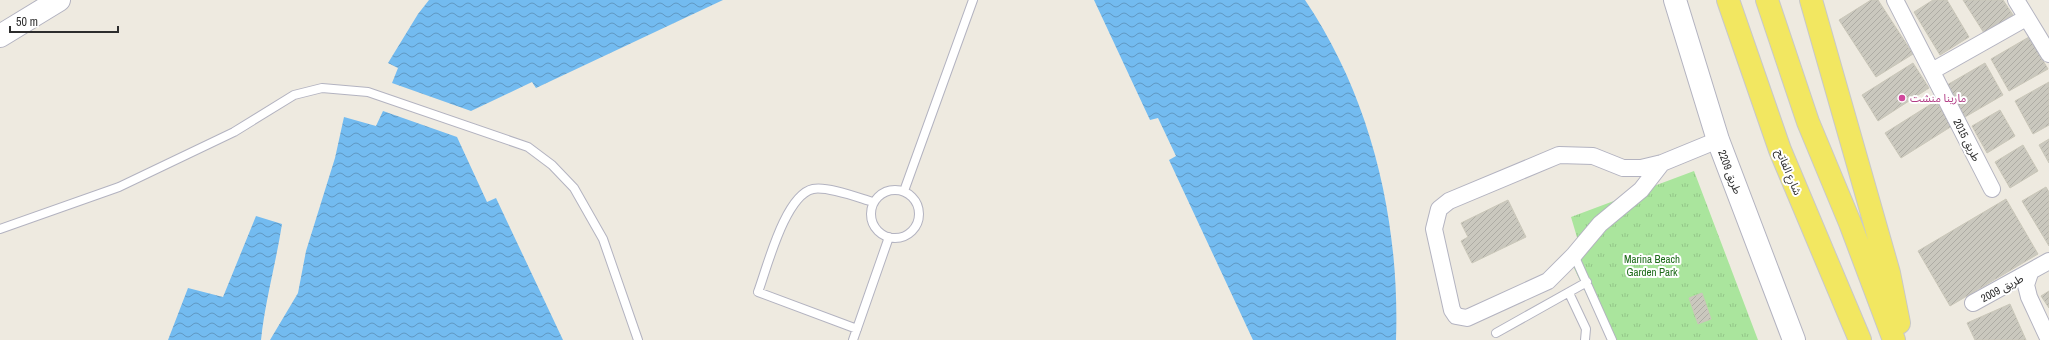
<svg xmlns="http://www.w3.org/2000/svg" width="2049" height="340" viewBox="0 0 2049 340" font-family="'Archivo Narrow','Noto Sans Arabic',sans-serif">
  <defs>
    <pattern id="grass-tufts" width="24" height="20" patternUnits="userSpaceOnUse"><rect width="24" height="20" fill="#aae59d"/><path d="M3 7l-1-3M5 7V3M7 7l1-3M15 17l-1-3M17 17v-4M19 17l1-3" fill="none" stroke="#93c588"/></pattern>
    <pattern id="water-waves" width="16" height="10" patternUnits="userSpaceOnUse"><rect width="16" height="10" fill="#73bbf0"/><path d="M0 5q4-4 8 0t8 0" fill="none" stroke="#5f98c3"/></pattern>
    <pattern id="building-hatch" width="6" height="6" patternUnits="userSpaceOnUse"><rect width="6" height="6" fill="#cac8be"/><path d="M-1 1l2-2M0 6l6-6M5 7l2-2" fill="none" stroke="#aeaca4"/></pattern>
  </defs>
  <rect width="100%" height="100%" fill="#eeeae0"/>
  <!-- grass -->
  <path fill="url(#grass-tufts)" d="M 1694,171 L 1758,340 L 1608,340 L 1566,251 L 1579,244 L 1571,217 Z"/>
  <!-- water -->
  <path fill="url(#water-waves)" d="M 429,0 L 723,0 L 536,88 L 532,82 L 471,111 L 392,83 L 398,68 L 388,63 L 418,14 Z
    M 1094,0 L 1305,0 C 1372,99 1400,222 1396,340 L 1253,340 L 1169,160 L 1176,156 L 1158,118 L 1150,120 Z
    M 383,111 L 457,137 L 487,202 L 496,198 L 563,340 L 270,340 L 298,293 L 306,251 L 335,158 L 344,117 L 376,126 Z
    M 256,216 L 282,224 C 276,263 265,301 261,340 L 168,340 L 188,288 L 223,297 Z"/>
  <!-- building -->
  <path fill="url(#building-hatch)" stroke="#cac7b9" d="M 1871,0 L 1878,0 L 1913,54 L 1876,77 L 1839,20 Z
    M 1933,0 L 1947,0 L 1969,37 L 1940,55 L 1914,12 Z
    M 1963,0 L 2003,0 L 2013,15 L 1984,33 Z
    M 2029,37 L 2048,69 L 2009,91 L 1991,59 Z
    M 1913,63 L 1929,88 L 1878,121 L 1862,95 Z
    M 1985,63 L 2003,95 L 1965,117 L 1947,85 Z
    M 2049,82 L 2049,125 L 2033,134 L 2015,101 Z
    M 1936,101 L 1952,126 L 1901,158 L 1885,133 Z
    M 2000,110 L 2015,136 L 1987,153 L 1972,126 Z
    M 2049,139 L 2049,163 L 2039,145 Z
    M 2023,145 L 2038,171 L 2010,188 L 1995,162 Z
    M 2046,187 L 2049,192 L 2049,246 L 2022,201 Z
    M 2006,199 L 2038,254 L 1950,306 L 1918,251 Z
    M 1508,200 L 1526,237 L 1472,263 L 1461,241 L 1468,237 L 1461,223 Z
    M 2049,291 L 2049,308 L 2041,296 Z
    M 1702,293 L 1711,319 L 1698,324 L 1689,298 Z
    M 2010,304 L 2026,340 L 1975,340 L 1967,323 Z"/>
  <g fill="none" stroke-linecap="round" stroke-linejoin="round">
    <!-- lane casing -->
    <g stroke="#b3b3c0" stroke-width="10">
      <path id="lane" d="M871 214a24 24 0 1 1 48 0a24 24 0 1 1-48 0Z
        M 904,191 L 973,0
        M 0,229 L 119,187 L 234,132 L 294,95 L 322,88 L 368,92 L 528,147 L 552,165 L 574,188 L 603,239 L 638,340
        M 1574,255 L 1612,340
        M 1569,293 L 1586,329 L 1585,340
        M 857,329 L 758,292 C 767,268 785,195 813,189 C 828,186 859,198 873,202
        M 1496,333 L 1587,282
        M 853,340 L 889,237"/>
    </g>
    <!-- street casing -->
    <g stroke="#b3b3c0" stroke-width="18">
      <path id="street" d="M 1895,0 L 1992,189
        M 2016,0 L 2049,54
        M 1932,71 L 2026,18
        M 1662,163 L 1641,190 L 1600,224 L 1574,255 L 1548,281 L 1467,318 L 1456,316 L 1452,310 L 1434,229 L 1439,209 L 1449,201 L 1559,155 L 1593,156 L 1623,168 L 1641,168 L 1662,163 L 1718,140
        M 2030,273 L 2026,285 L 2029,297 L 2049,340
        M 1973,303 L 2049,261"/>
    </g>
    <!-- secondary casing -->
    <g stroke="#b3b3c0" stroke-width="24">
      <path id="secondary" d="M 1675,0 L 1718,140 L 1794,340
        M 0,36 L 59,0"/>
    </g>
    <!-- primary casing -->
    <g stroke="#c8c8c8" stroke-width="24">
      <path id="primary" d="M 1728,0 L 1780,150 L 1860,340
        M 1767,0 L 1808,122 L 1850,223 L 1894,340
        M 1811,0 L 1889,273 L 1899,323"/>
    </g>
    <!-- lane -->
    <use href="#lane" stroke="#fff" stroke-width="8"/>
    <!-- street -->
    <use href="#street" stroke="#fff" stroke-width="16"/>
    <!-- secondary -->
    <use href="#secondary" stroke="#fff" stroke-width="22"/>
    <!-- primary -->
    <use href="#primary" stroke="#f2e761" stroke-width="22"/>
  </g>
  <!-- markers -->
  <circle fill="#d1479c" stroke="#fff" stroke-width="1.5" cx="1902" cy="98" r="4"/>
  <g text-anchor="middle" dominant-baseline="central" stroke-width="4" stroke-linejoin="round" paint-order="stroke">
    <!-- hotel labels -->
    <g font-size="11" fill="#b23c85" stroke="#fff" text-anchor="start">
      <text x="1910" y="98">مارينا منشت</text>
    </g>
    <!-- street labels -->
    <g font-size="11" fill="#2d2d2d" stroke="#fff">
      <text transform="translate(1967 140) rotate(63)">طريق 2015</text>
      <text transform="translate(1730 172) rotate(69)">طريق 2209</text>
      <text transform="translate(1789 172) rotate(67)">شارع الفاتح</text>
      <text transform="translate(2002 288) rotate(-28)">طريق 2009</text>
    </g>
    <!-- park labels -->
    <g font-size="11" fill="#1f6c1b" stroke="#fff">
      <text x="1652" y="259">Marina Beach<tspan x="1652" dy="13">Garden Park</tspan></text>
    </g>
  </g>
  <!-- scale -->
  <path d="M10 26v6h108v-6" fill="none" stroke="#2d2d2d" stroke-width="2"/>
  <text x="16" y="26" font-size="12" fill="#2d2d2d" stroke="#ffffff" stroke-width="3" paint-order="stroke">50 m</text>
</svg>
